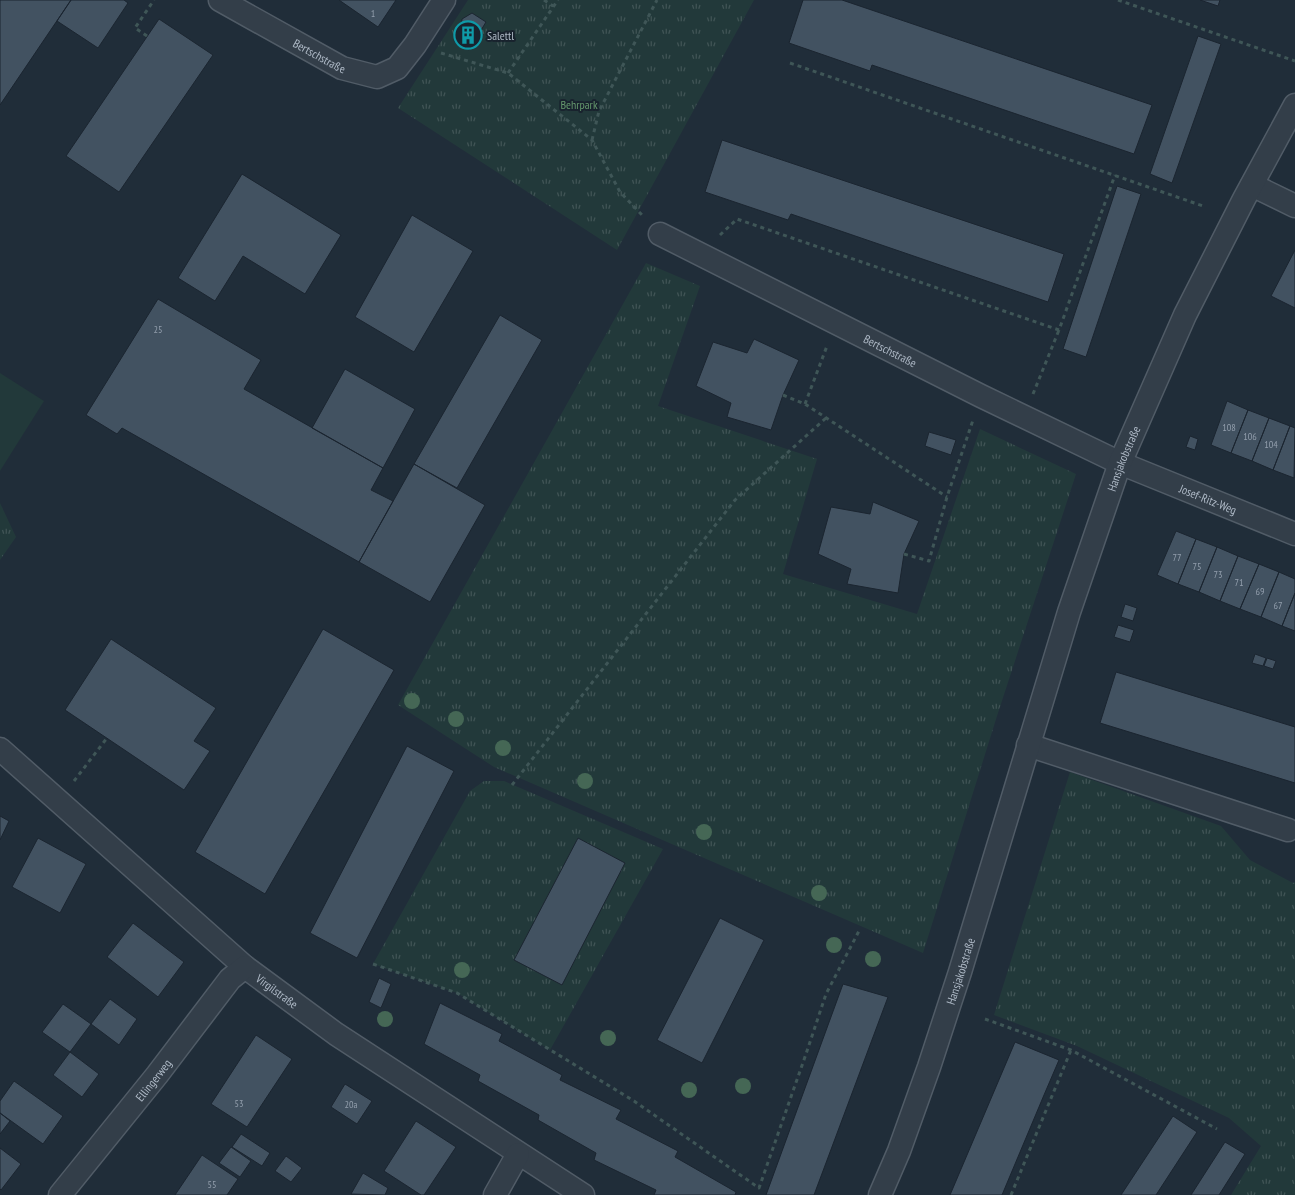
<svg xmlns="http://www.w3.org/2000/svg" width="1295" height="1195" viewBox="0 0 1295 1195" font-family="'PT Sans Narrow',sans-serif">
  <defs>
    <pattern id="grass-tufts" width="24" height="20" patternUnits="userSpaceOnUse" patternTransform="scale(1.25)"><rect width="24" height="20" fill="#22393a"/><path d="M3 7l-1-3M5 7V3M7 7l1-3M15 17l-1-3M17 17v-4M19 17l1-3" fill="none" stroke="#405455"/></pattern>
  </defs>
  <rect width="100%" height="100%" fill="#202d39"/>
  <!-- grass -->
  <path fill="url(#grass-tufts)" d="M 468,0 L 754,0 L 617,250 L 398,108 Z
    M 646,263 L 700,286 L 658,406 L 817,459 L 783,574 L 917,614 L 980,429 L 1076,474 L 997,716 L 923,953 L 494,767 L 398,705 Z
    M 0,503 L 16,537 L 0,560 Z
    M 1070,772 L 1221,826 L 1250,860 L 1293,883 L 1295,882 L 1295,1195 L 1231,1195 L 1261,1146 L 1229,1118 L 1077,1046 L 994,1015 Z
    M 484,781 L 504,781 L 663,849 L 550,1050 L 457,993 L 373,964 L 470,791 Z"/>
  <!-- garden -->
  <path fill="#22393a" d="M 0,373 L 44,401 L 0,471 Z"/>
  <!-- building -->
  <path fill="#425261" stroke="#1b2530" d="M 0,0 L 71,0 L 0,105 Z
    M 71,0 L 124,0 L 128,3 L 98,48 L 57,21 Z
    M 339,0 L 396,0 L 378,27 Z
    M 803,0 L 842,0 L 1152,105 L 1134,154 L 872,65 L 870,71 L 789,43 Z
    M 1200,0 L 1220,0 L 1218,6 Z
    M 472,13 L 486,22 L 469,50 L 454,41 L 461,29 L 462,19 Z
    M 159,19 L 213,55 L 119,192 L 66,156 Z
    M 1198,36 L 1221,44 L 1172,183 L 1150,174 Z
    M 722,140 L 1064,254 L 1048,302 L 791,214 L 788,220 L 705,192 Z
    M 242,174 L 341,235 L 305,294 L 243,256 L 215,301 L 178,278 Z
    M 1117,186 L 1141,194 L 1086,357 L 1063,349 Z
    M 412,215 L 473,251 L 414,352 L 355,317 Z
    M 1295,250 L 1295,308 L 1271,296 Z
    M 158,299 L 261,360 L 244,389 L 383,468 L 371,490 L 393,501 L 359,562 L 122,428 L 117,434 L 86,415 Z
    M 500,315 L 542,340 L 457,488 L 414,464 Z
    M 754,339 L 799,360 L 783,395 L 771,430 L 727,417 L 731,403 L 696,386 L 713,342 L 747,353 Z
    M 345,369 L 415,409 L 383,468 L 312,428 Z
    M 1227,401 L 1248,410 L 1231,453 L 1211,445 Z
    M 1248,410 L 1269,418 L 1252,461 L 1231,453 Z
    M 1269,418 L 1290,426 L 1273,470 L 1252,461 Z
    M 1290,426 L 1295,428 L 1294,478 L 1273,470 Z
    M 929,432 L 956,440 L 951,455 L 925,446 Z
    M 1190,436 L 1198,439 L 1195,450 L 1186,447 Z
    M 414,464 L 485,505 L 430,602 L 359,562 Z
    M 873,502 L 919,521 L 904,554 L 898,593 L 847,584 L 851,569 L 818,554 L 831,507 L 870,514 Z
    M 1176,531 L 1196,539 L 1178,584 L 1157,575 Z
    M 1196,539 L 1217,547 L 1199,592 L 1178,584 Z
    M 1217,547 L 1238,556 L 1220,601 L 1199,592 Z
    M 1238,556 L 1259,564 L 1240,609 L 1220,601 Z
    M 1259,564 L 1279,572 L 1261,617 L 1240,609 Z
    M 1279,572 L 1295,579 L 1295,593 L 1282,626 L 1261,617 Z
    M 1295,593 L 1295,631 L 1282,626 Z
    M 1125,604 L 1137,608 L 1133,621 L 1121,617 Z
    M 1118,625 L 1134,630 L 1130,642 L 1114,637 Z
    M 323,629 L 394,670 L 265,894 L 195,852 Z
    M 111,639 L 216,708 L 194,741 L 210,751 L 184,790 L 65,710 Z
    M 1255,654 L 1266,658 L 1263,666 L 1252,663 Z
    M 1267,658 L 1276,661 L 1273,669 L 1264,666 Z
    M 1116,672 L 1295,727 L 1295,783 L 1100,723 Z
    M 407,746 L 454,771 L 357,958 L 310,933 Z
    M 0,816 L 9,821 L 0,840 Z
    M 38,838 L 86,864 L 60,913 L 12,887 Z
    M 578,838 L 625,863 L 562,985 L 514,960 Z
    M 720,918 L 764,940 L 702,1063 L 657,1040 Z
    M 133,923 L 184,962 L 158,997 L 107,957 Z
    M 379,978 L 391,984 L 381,1008 L 369,1002 Z
    M 843,984 L 888,997 L 814,1195 L 766,1195 Z
    M 110,999 L 137,1019 L 119,1045 L 91,1024 Z
    M 440,1003 L 502,1034 L 499,1041 L 562,1075 L 560,1080 L 621,1110 L 616,1119 L 678,1151 L 675,1157 L 736,1192 L 735,1195 L 654,1195 L 656,1190 L 594,1160 L 596,1153 L 538,1120 L 539,1115 L 478,1081 L 480,1075 L 424,1044 Z
    M 63,1004 L 91,1024 L 70,1052 L 42,1032 Z
    M 256,1035 L 292,1059 L 247,1127 L 211,1104 Z
    M 1015,1042 L 1059,1060 L 1044,1095 L 1002,1195 L 950,1195 Z
    M 70,1052 L 99,1074 L 82,1097 L 53,1075 Z
    M 14,1081 L 63,1116 L 43,1144 L 0,1113 L 0,1101 Z
    M 345,1084 L 372,1101 L 357,1124 L 331,1107 Z
    M 0,1113 L 10,1121 L 0,1134 Z
    M 1173,1116 L 1197,1132 L 1156,1195 L 1121,1195 Z
    M 416,1121 L 456,1147 L 424,1195 L 421,1195 L 384,1171 Z
    M 241,1134 L 270,1153 L 262,1166 L 232,1147 Z
    M 1225,1142 L 1245,1154 L 1219,1195 L 1191,1195 Z
    M 231,1147 L 251,1161 L 240,1177 L 219,1163 Z
    M 0,1148 L 21,1164 L 1,1190 L 0,1189 Z
    M 202,1155 L 238,1179 L 227,1195 L 175,1195 Z
    M 286,1156 L 302,1168 L 291,1182 L 275,1171 Z
    M 363,1173 L 388,1188 L 385,1195 L 351,1194 Z"/>
  <g fill="none" stroke-linecap="round" stroke-linejoin="round">
    <!-- minor casing -->
    <g stroke="#515c67" stroke-width="25">
      <g id="minor">
        <path id="s1" d="M 220,0 L 342,68 L 377,77 L 397,68 L 415,45 L 444,0"/>
        <path d="M 1252,185 L 1295,206"/>
        <path id="s2" d="M 660,234 L 981,396 L 1120,463 L 1295,534"/>
        <path d="M 1028,745 L 1288,830"/>
        <path id="s3" d="M 0,749 L 245,967 L 336,1034 L 583,1195"/>
        <path id="s4" d="M 60,1195 L 157,1075 L 230,979 L 245,967"/>
        <path d="M 495,1195 L 518,1154"/>
        <path id="s5" d="M 880,1195 L 899,1151 L 929,1067 L 960,972 L 1069,612 L 1120,463 L 1185,315 L 1244,199 L 1295,105"/>
      </g>
    </g>
    <!-- path -->
    <path stroke="#3f5657" stroke-width="3" stroke-dasharray="4 4" stroke-linecap="butt" d="M 544,0 L 553,6
      M 1118,0 L 1295,61
      M 147,36 L 135,28 L 154,0
      M 441,53 L 508,73 L 592,140 L 620,192 L 642,215
      M 790,63 L 1203,206
      M 508,73 L 558,0
      M 592,140 L 599,111 L 657,0
      M 720,235 L 737,219 L 1059,330 L 1115,175
      M 1033,394 L 1059,330
      M 783,395 L 805,404 L 947,497
      M 805,404 L 827,346
      M 904,554 L 929,561 L 947,497 L 973,420
      M 74,781 L 107,738
      M 512,785 L 735,500 L 826,418
      M 373,964 L 457,993 L 634,1101 L 759,1188 L 806,1054 L 826,994 L 859,931
      M 985,1019 L 1071,1050 L 1217,1129
      M 1011,1195 L 1071,1050"/>
    <!-- minor -->
    <use href="#minor" stroke="#333e49" stroke-width="22"/>
  </g>
  <!-- trees -->
  <g fill="#456755">
    <circle cx="412" cy="701" r="8"/>
    <circle cx="456" cy="719" r="8"/>
    <circle cx="503" cy="748" r="8"/>
    <circle cx="585" cy="781" r="8"/>
    <circle cx="704" cy="832" r="8"/>
    <circle cx="819" cy="893" r="8"/>
    <circle cx="834" cy="945" r="8"/>
    <circle cx="873" cy="959" r="8"/>
    <circle cx="462" cy="970" r="8"/>
    <circle cx="385" cy="1019" r="8"/>
    <circle cx="608" cy="1038" r="8"/>
    <circle cx="743" cy="1086" r="8"/>
    <circle cx="689" cy="1090" r="8"/>
  </g>
  <!-- icons -->
  <defs>
    <g id="building-ring" transform="scale(1.4375)"><circle r="9.5" fill="#19232e" stroke="#0f9aa8" stroke-width="1.5"/><path d="M-4-6H4V6H1V3H-1V6H-4ZM-2.5-4.3h1.7v1.8h-1.7ZM.8-4.3h1.7v1.8H.8ZM-2.5-1h1.7V.8h-1.7ZM.8-1h1.7V.8H.8Z" fill="#0f9aa8"/></g>
  </defs>
  <g fill-rule="evenodd">
    <use href="#building-ring" x="468" y="35"/>
  </g>
  <g text-anchor="middle" dominant-baseline="central" stroke-width="4" stroke-linejoin="round" paint-order="stroke">
    <!-- number labels -->
    <g font-size="10" fill="#939fad">
      <text x="373" y="13">1</text>
      <text x="158" y="329">25</text>
      <text x="1229" y="427">108</text>
      <text x="1250" y="436">106</text>
      <text x="1271" y="444">104</text>
      <text x="1177" y="557">77</text>
      <text x="1197" y="566">75</text>
      <text x="1218" y="574">73</text>
      <text x="1239" y="582">71</text>
      <text x="1260" y="591">69</text>
      <text x="1278" y="605">67</text>
      <text x="239" y="1103">53</text>
      <text x="351" y="1104">20a</text>
      <text x="212" y="1184">55</text>
    </g>
    <!-- poi labels -->
    <g font-size="12" fill="#aeb9c6" stroke="#19232e" text-anchor="start">
      <text x="487" y="35">Salettl</text>
    </g>
    <!-- street labels -->
    <g font-size="12" fill="#aeb9c6" stroke="#19232e">
      <text stroke="none"><textPath href="#s1" startOffset="114">Bertschstraße</textPath></text>
      <text stroke="none"><textPath href="#s2" startOffset="258">Bertschstraße</textPath></text>
      <text stroke="none"><textPath href="#s5" startOffset="776">Hansjakobstraße</textPath></text>
      <text stroke="none"><textPath href="#s2" startOffset="609">Josef-Ritz-Weg</textPath></text>
      <text stroke="none"><textPath href="#s5" startOffset="238">Hansjakobstraße</textPath></text>
      <text stroke="none"><textPath href="#s3" startOffset="368">Virgilstraße</textPath></text>
      <text stroke="none"><textPath href="#s4" startOffset="148">Ellingerweg</textPath></text>
    </g>
    <!-- park labels -->
    <g font-size="12" fill="#64976c" stroke="#19232e">
      <text x="579" y="104">Behrpark</text>
    </g>
  </g>
</svg>
